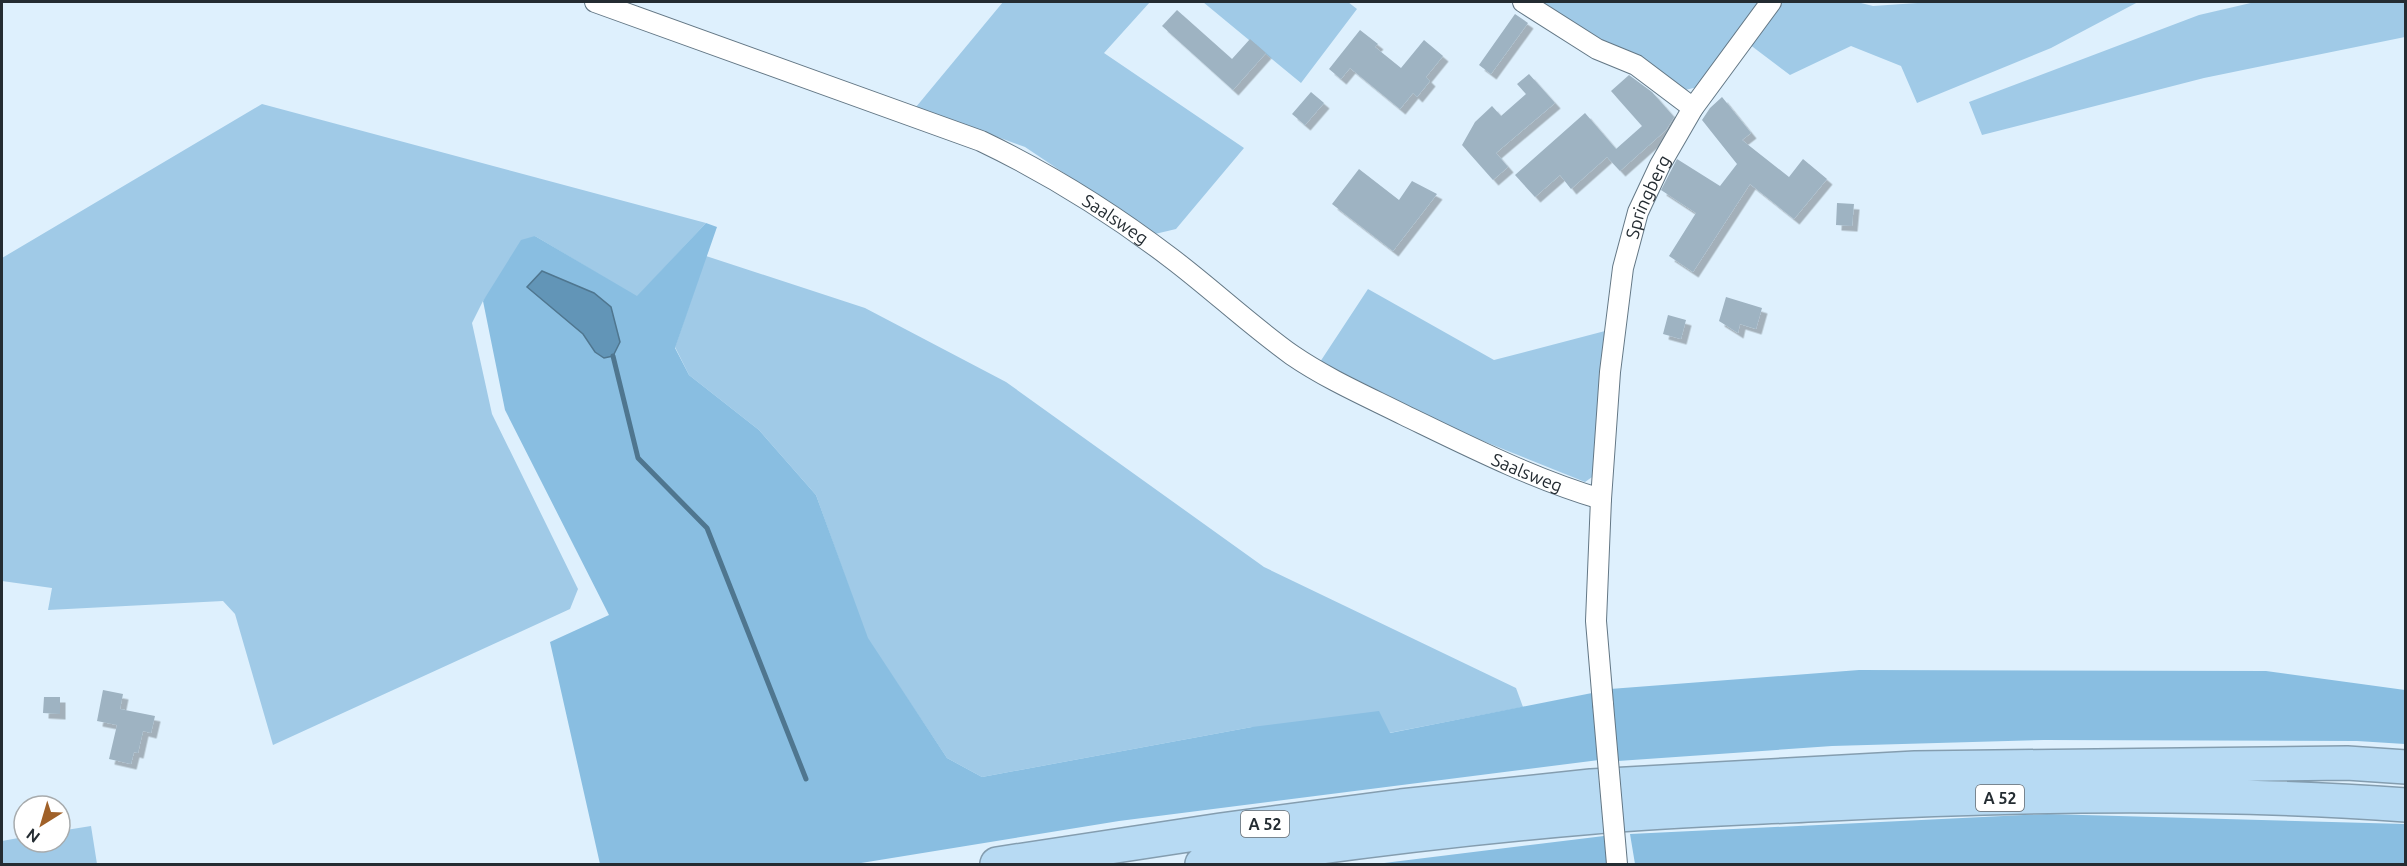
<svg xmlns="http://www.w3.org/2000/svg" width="2407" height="866" viewBox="0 0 2407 866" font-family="Ubuntu,sans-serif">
  <defs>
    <filter id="shadow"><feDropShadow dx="5.5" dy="5.5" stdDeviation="0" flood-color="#0004"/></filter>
  </defs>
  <rect width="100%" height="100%" fill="#def0fd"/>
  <!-- green -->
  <path fill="#a0cae7" d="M 1003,2 L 1150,2 L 1104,53 L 1244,148 L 1176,229 L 1155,234 L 1025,147 L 916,107 Z
    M 1203,2 L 1348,2 L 1357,9 L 1301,83 Z
    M 1541,2 L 1761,2 L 1698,87 L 1685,90 L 1538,7 Z
    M 1780,2 L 1857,2 L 1873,6 L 1932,2 L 2138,2 L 2051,48 L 1917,103 L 1901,66 L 1851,46 L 1790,75 L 1745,41 Z
    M 2255,2 L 2405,2 L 2405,37 L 2204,78 L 1982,135 L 1969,102 L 2199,15 Z
    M 262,104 L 706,223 L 637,297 L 535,236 L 483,301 L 472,323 L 492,414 L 578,589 L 570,609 L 273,745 L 235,614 L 223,601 L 48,610 L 52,588 L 2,581 L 2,258 Z
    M 706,256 L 865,308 L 1006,382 L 1264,567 L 1516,688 L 1523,707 L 1389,733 L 1252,727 L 982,777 L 947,758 L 867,638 L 816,495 L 759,430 L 689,375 L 675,347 Z
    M 1368,289 L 1494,360 L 1605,331 L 1595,475 L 1585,482 L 1468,435 L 1320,362 Z
    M 91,826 L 97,864 L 2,864 L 2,841 L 24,837 L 24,842 L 60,842 L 60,831 Z"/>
  <!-- forest -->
  <path fill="#89bee1" d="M 706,223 L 717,227 L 675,348 L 689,375 L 759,430 L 816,495 L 868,638 L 947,758 L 982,777 L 1252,727 L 1379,711 L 1390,733 L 1592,693 L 1599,760 L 1119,821 L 855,864 L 600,864 L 550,642 L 609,615 L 505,410 L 483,301 L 521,240 L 535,236 L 637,296 Z
    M 1859,670 L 2266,671 L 2405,690 L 2405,744 L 2357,741 L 2044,740 L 1832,746 L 1618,761 L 1610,689 Z
    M 2047,814 L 2405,824 L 2405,864 L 1635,864 L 1630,834 Z
    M 1604,836 L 1608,864 L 1376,864 Z"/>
  <!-- water -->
  <path fill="#6295b7" stroke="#4f768f" stroke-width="1.5" d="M 542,271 L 594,293 L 611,307 L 620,342 L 613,356 L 604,358 L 595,352 L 583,334 L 527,287 Z"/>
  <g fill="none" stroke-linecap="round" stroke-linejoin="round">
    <!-- stream -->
    <path stroke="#4f768f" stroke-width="5" d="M 613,356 L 638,458 L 707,528 L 806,779"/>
  </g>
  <!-- building -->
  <path fill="#9eb3c2" filter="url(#shadow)" d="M 1177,10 L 1232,59 L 1250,39 L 1266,53 L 1233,90 L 1162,26 Z
    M 1515,14 L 1528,23 L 1491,74 L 1479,65 Z
    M 1360,30 L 1378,44 L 1375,47 L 1401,68 L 1424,40 L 1443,56 L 1426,77 L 1430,81 L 1417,97 L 1413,93 L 1400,109 L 1350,68 L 1341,79 L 1329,69 Z
    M 1529,74 L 1555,103 L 1496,153 L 1508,167 L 1493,180 L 1462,145 L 1475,122 L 1492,106 L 1501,116 L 1526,94 L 1517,84 Z
    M 1629,75 L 1652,92 L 1674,117 L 1666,130 L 1620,171 L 1607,157 L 1571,189 L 1560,175 L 1535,197 L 1515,175 L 1585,113 L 1616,149 L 1642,126 L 1611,91 Z
    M 1311,92 L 1324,103 L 1305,125 L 1292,114 Z
    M 1722,97 L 1751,133 L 1742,140 L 1789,177 L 1803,159 L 1827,179 L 1794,219 L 1750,184 L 1693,272 L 1669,256 L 1696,213 L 1661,190 L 1677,159 L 1720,186 L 1737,164 L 1702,120 L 1710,108 Z
    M 1359,169 L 1399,200 L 1412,181 L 1437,194 L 1393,251 L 1332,204 Z
    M 1837,203 L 1854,204 L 1852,226 L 1836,225 Z
    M 1726,297 L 1762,308 L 1756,329 L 1740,324 L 1738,333 L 1719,321 Z
    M 1668,315 L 1686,320 L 1681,339 L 1663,334 Z
    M 103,690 L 123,694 L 120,709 L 155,716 L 151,733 L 143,731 L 138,753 L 134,752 L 131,764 L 109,759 L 117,725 L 97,721 Z
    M 44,697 L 60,697 L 60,714 L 43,713 Z"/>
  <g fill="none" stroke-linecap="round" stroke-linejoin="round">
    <!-- street casing -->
    <g stroke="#637785" stroke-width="22">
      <g id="street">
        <path id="s1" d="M 595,2 L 981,141 C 1048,173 1112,213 1171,258 C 1212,289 1250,325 1292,355 C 1327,379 1366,396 1404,415 C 1468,446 1533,479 1601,499"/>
        <path d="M 1523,2 L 1597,49 L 1636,65 L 1693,108"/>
        <path id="s2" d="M 1603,704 L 1596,621 L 1601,499 L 1610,372 L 1623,268 L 1638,212 L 1660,165 L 1693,108 L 1771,2"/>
      </g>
    </g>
    <!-- highway casing -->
    <g stroke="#849daf" stroke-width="36">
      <path id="highway" d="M 997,864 L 1221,830 L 1401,806 L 1591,786 L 1915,768 L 2347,763 L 2406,767
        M 1202,864 C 1332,844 1463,828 1594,817 C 1672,810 1751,808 1830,804 C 2022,794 2214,791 2406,805"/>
    </g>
    <!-- street -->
    <use href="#street" stroke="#fff" stroke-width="20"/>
    <!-- highway -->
    <use href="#highway" stroke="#b7daf3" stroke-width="33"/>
    <!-- street-bridge casing -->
    <g stroke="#637785" stroke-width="22" stroke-linecap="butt">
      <path id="street-bridge" d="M 1603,704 L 1617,864"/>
    </g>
    <!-- street-bridge -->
    <use href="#street-bridge" stroke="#fff" stroke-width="20"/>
  </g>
  <g text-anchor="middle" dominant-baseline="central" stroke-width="4.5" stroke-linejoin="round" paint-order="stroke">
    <!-- shield labels -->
    <g fill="#fff" stroke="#666b70" stroke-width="1.5">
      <rect x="1976" y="785" width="48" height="26" rx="4.5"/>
      <rect x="1241" y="811" width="48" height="26" rx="4.5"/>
    </g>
    <g font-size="16" font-weight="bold" fill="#242c32">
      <text x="2000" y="798">A 52</text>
      <text x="1265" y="824">A 52</text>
    </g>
    <!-- street labels -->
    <g font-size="18" fill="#242c32" stroke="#fff">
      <text stroke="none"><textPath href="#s2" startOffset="513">Springberg</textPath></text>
      <text stroke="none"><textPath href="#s1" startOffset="566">Saalsweg</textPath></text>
      <text stroke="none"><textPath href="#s1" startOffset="1052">Saalsweg</textPath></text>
    </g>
  </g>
  <!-- border -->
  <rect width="2407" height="866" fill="none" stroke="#242c32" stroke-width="6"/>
  <!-- north arrow -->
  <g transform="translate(42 824) rotate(217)"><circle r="28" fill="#ffffff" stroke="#a7abad" stroke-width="1.5"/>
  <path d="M0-4.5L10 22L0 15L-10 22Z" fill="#a06129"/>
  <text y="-9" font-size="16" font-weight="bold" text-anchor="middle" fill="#242c32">N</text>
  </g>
</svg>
